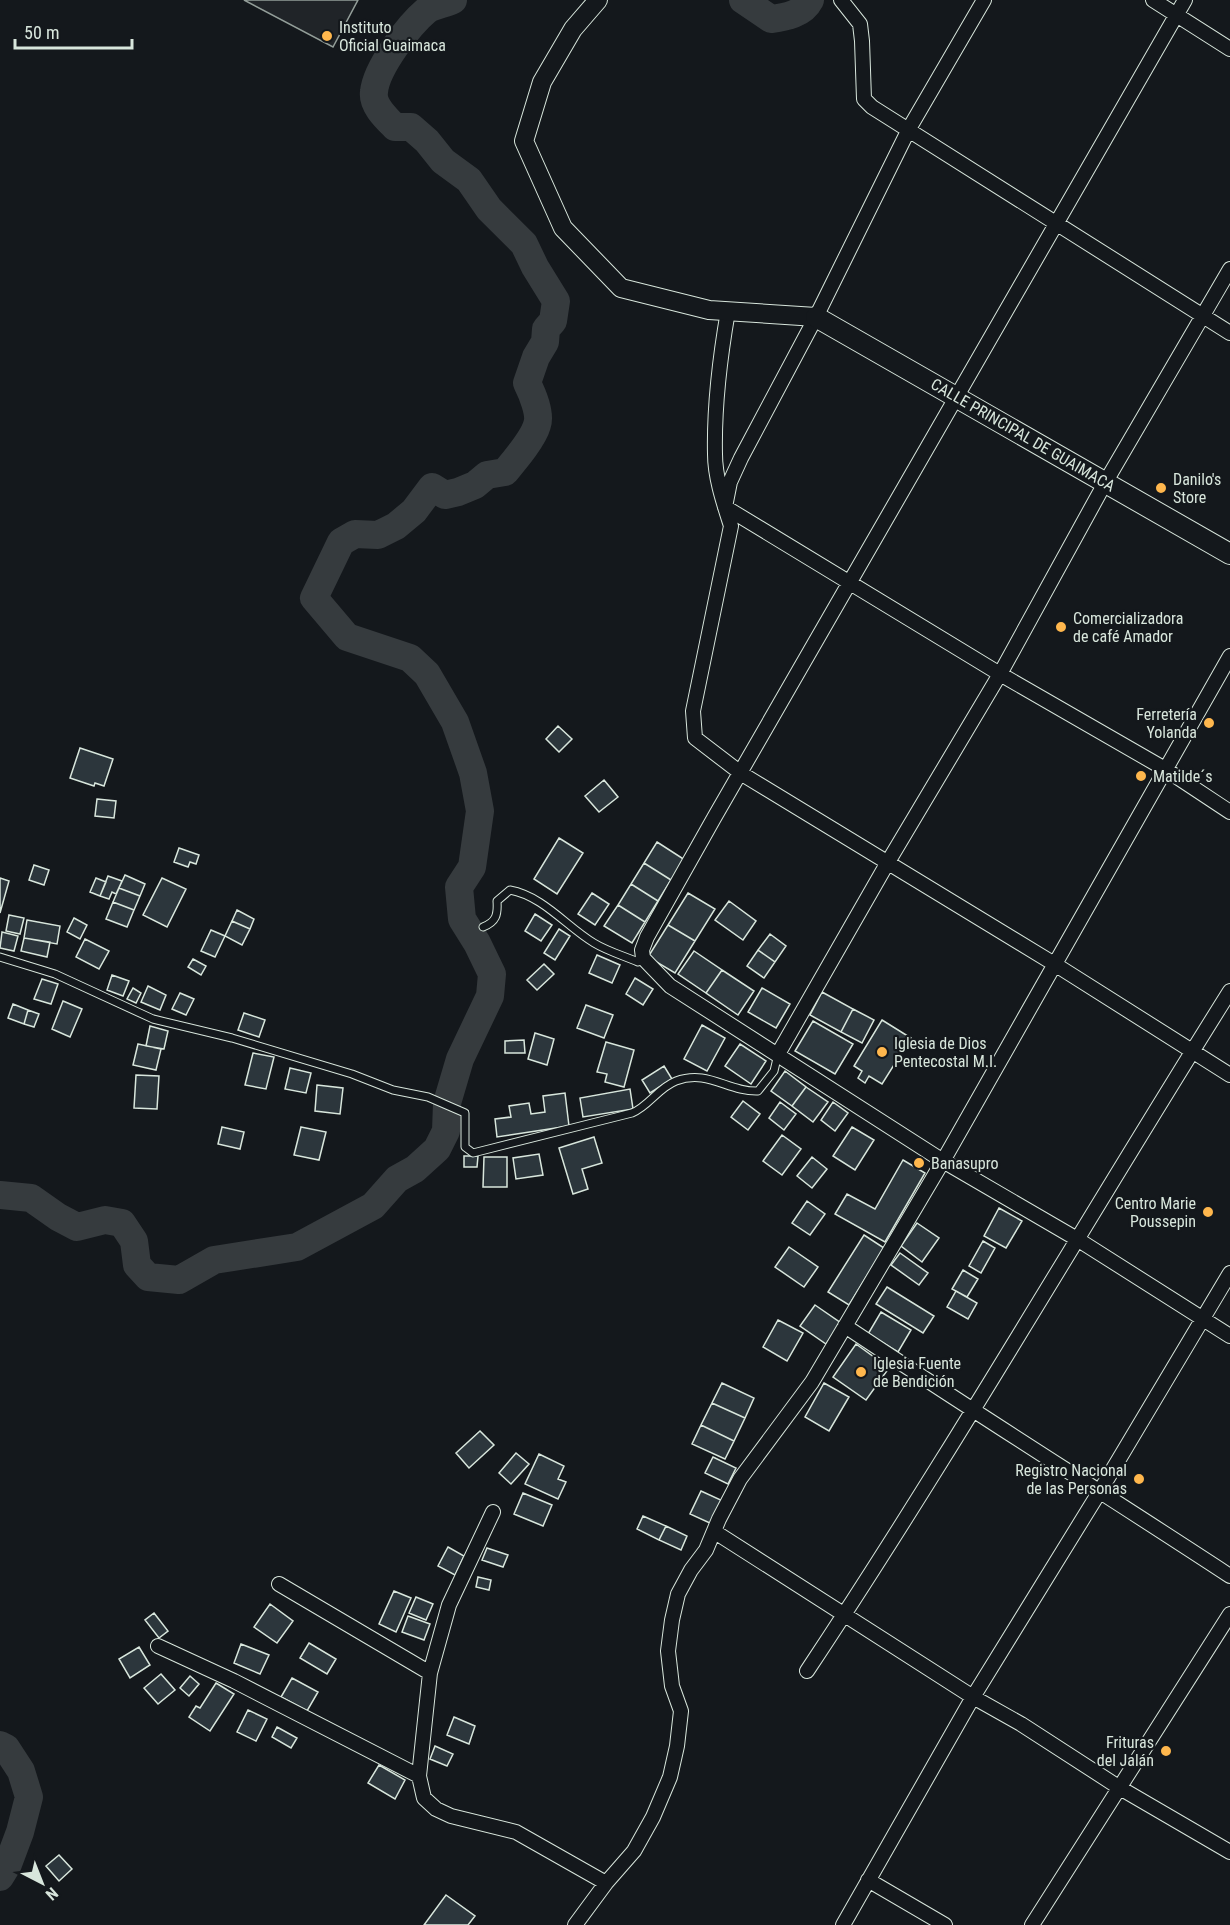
<svg xmlns="http://www.w3.org/2000/svg" width="1230" height="1925" viewBox="0 0 1230 1925" font-family="'Roboto Condensed',sans-serif">
  <rect width="100%" height="100%" fill="#14181c"/>
  <!-- green -->
  <path fill="#202428" stroke="#939e99" stroke-width="1.5" d="M 244,0 L 358,0 L 333,47 Z"/>
  <g fill="none" stroke-linecap="round" stroke-linejoin="round">
    <!-- river -->
    <path stroke="#363b3e" stroke-width="28" d="M 743,0 L 771,19 C 786,17 803,14 810,0
      M 0,1195 L 31,1198 L 58,1217 L 77,1227 L 105,1220 L 122,1223 L 134,1241 L 137,1265 L 148,1277 L 179,1280 L 214,1260 L 297,1247 L 373,1206 L 397,1179 L 415,1169 L 437,1149 L 446,1131 L 447,1103 L 460,1059 L 490,996 L 492,974 L 477,943 L 462,919 L 459,887 L 472,867 L 480,811 L 473,773 L 455,722 L 427,674 L 410,658 L 347,637 L 314,598 L 341,542 L 355,534 L 378,535 L 396,526 L 414,511 L 432,487 L 445,495 L 458,492 L 475,485 L 487,475 L 505,472 C 515,460 533,439 537,425 C 541,414 532,393 527,383 L 536,357 L 545,342 L 546,329 L 553,321 L 556,301 L 535,267 L 524,244 L 489,209 L 469,180 L 443,161 L 427,141 L 411,127 L 395,127 C 386,118 372,105 374,92 C 376,68 409,25 427,10 C 434,5 445,4 453,0
      M 0,1745 L 6,1748 L 21,1771 L 29,1797 L 20,1832 L 8,1864 L 0,1877"/>
  </g>
  <!-- building -->
  <path fill="#2c363c" stroke="#d8e6dc" stroke-width="1.5" d="M 558,726 L 572,739 L 559,752 L 546,739 Z
    M 80,748 L 113,759 L 104,786 L 95,783 L 94,786 L 70,778 Z
    M 604,780 L 618,797 L 599,812 L 585,796 Z
    M 97,799 L 116,801 L 114,818 L 95,816 Z
    M 559,838 L 583,853 L 557,894 L 534,879 Z
    M 657,842 L 685,860 L 671,880 L 644,863 Z
    M 179,848 L 199,855 L 196,864 L 190,862 L 188,867 L 174,862 Z
    M 644,863 L 671,880 L 658,901 L 631,884 Z
    M 34,865 L 49,870 L 44,885 L 29,880 Z
    M 125,875 L 145,884 L 140,896 L 119,888 Z
    M 108,876 L 122,881 L 116,894 L 112,892 L 109,899 L 100,896 Z
    M 0,878 L 9,881 L 0,913 Z
    M 96,878 L 106,882 L 100,896 L 90,892 Z
    M 162,878 L 186,889 L 167,927 L 143,915 Z
    M 631,884 L 658,901 L 645,922 L 618,905 Z
    M 119,888 L 140,896 L 134,910 L 113,902 Z
    M 592,893 L 609,904 L 595,925 L 578,914 Z
    M 688,893 L 715,909 L 695,941 L 668,925 Z
    M 729,901 L 756,921 L 743,940 L 715,920 Z
    M 113,902 L 134,910 L 127,927 L 106,919 Z
    M 618,905 L 645,922 L 632,943 L 604,926 Z
    M 237,910 L 254,919 L 250,929 L 232,921 Z
    M 535,914 L 552,925 L 541,941 L 525,931 Z
    M 9,915 L 24,918 L 20,934 L 6,931 Z
    M 74,918 L 87,925 L 80,939 L 67,932 Z
    M 27,920 L 60,926 L 57,944 L 24,938 Z
    M 232,921 L 250,929 L 242,945 L 225,936 Z
    M 668,925 L 695,941 L 675,973 L 648,957 Z
    M 559,929 L 570,936 L 555,960 L 544,953 Z
    M 211,930 L 225,936 L 215,957 L 201,951 Z
    M 2,932 L 18,936 L 14,951 L 0,948 Z
    M 770,934 L 786,946 L 775,962 L 758,950 Z
    M 24,938 L 50,942 L 47,957 L 21,951 Z
    M 85,939 L 109,951 L 99,969 L 76,957 Z
    M 758,950 L 775,962 L 764,978 L 747,966 Z
    M 694,951 L 722,970 L 706,993 L 678,974 Z
    M 597,955 L 620,965 L 612,983 L 589,973 Z
    M 193,959 L 206,966 L 201,975 L 188,967 Z
    M 544,964 L 554,974 L 537,990 L 527,980 Z
    M 722,970 L 754,991 L 738,1015 L 706,993 Z
    M 112,975 L 129,981 L 123,996 L 107,990 Z
    M 635,978 L 653,989 L 643,1005 L 626,994 Z
    M 42,979 L 58,984 L 51,1004 L 34,999 Z
    M 148,986 L 166,995 L 160,1010 L 141,1002 Z
    M 133,988 L 141,993 L 136,1003 L 127,999 Z
    M 762,988 L 790,1004 L 776,1028 L 748,1012 Z
    M 822,992 L 853,1009 L 841,1032 L 810,1015 Z
    M 180,993 L 194,999 L 186,1015 L 172,1009 Z
    M 63,1001 L 82,1009 L 70,1037 L 52,1029 Z
    M 13,1004 L 28,1010 L 24,1024 L 8,1018 Z
    M 586,1005 L 613,1015 L 604,1038 L 577,1028 Z
    M 853,1009 L 874,1020 L 862,1043 L 841,1032 Z
    M 28,1010 L 39,1014 L 34,1027 L 24,1024 Z
    M 244,1013 L 265,1020 L 259,1037 L 238,1030 Z
    M 882,1020 L 911,1038 L 882,1084 L 869,1076 L 865,1083 L 858,1078 L 862,1071 L 854,1066 Z
    M 813,1021 L 853,1044 L 835,1074 L 795,1051 Z
    M 702,1025 L 725,1038 L 707,1071 L 684,1059 Z
    M 150,1026 L 168,1031 L 164,1049 L 146,1046 Z
    M 535,1033 L 554,1039 L 547,1065 L 528,1059 Z
    M 524,1040 L 525,1053 L 505,1053 L 505,1041 Z
    M 606,1042 L 634,1050 L 624,1087 L 605,1082 L 607,1074 L 597,1072 Z
    M 138,1044 L 161,1049 L 156,1070 L 133,1065 Z
    M 740,1044 L 766,1061 L 751,1084 L 725,1066 Z
    M 253,1053 L 274,1057 L 266,1089 L 245,1085 Z
    M 664,1066 L 672,1079 L 650,1093 L 642,1080 Z
    M 290,1068 L 311,1073 L 306,1093 L 285,1089 Z
    M 785,1071 L 806,1087 L 792,1106 L 771,1091 Z
    M 136,1075 L 159,1076 L 157,1109 L 134,1108 Z
    M 317,1085 L 343,1088 L 340,1114 L 315,1111 Z
    M 806,1087 L 828,1102 L 813,1122 L 792,1106 Z
    M 630,1089 L 633,1109 L 583,1117 L 580,1098 Z
    M 565,1093 L 569,1126 L 497,1137 L 495,1119 L 511,1117 L 509,1106 L 529,1103 L 531,1114 L 545,1112 L 543,1096 Z
    M 743,1101 L 760,1114 L 748,1130 L 731,1117 Z
    M 780,1102 L 796,1114 L 784,1130 L 769,1118 Z
    M 833,1102 L 848,1113 L 835,1131 L 821,1120 Z
    M 222,1127 L 244,1132 L 240,1149 L 218,1144 Z
    M 301,1127 L 326,1132 L 319,1160 L 294,1155 Z
    M 852,1127 L 874,1140 L 855,1170 L 833,1156 Z
    M 782,1135 L 801,1149 L 782,1175 L 763,1161 Z
    M 594,1137 L 602,1163 L 582,1169 L 588,1189 L 573,1194 L 559,1148 Z
    M 539,1154 L 543,1175 L 516,1179 L 513,1158 Z
    M 464,1156 L 478,1156 L 477,1167 L 464,1167 Z
    M 484,1157 L 507,1157 L 507,1187 L 483,1187 Z
    M 812,1157 L 827,1169 L 812,1188 L 797,1176 Z
    M 903,1160 L 925,1173 L 885,1242 L 835,1214 L 847,1194 L 875,1209 Z
    M 807,1201 L 825,1214 L 810,1235 L 792,1223 Z
    M 999,1208 L 1022,1221 L 1006,1248 L 984,1236 Z
    M 917,1223 L 939,1238 L 922,1262 L 901,1246 Z
    M 864,1235 L 884,1248 L 849,1305 L 828,1292 Z
    M 983,1241 L 995,1248 L 981,1273 L 969,1266 Z
    M 789,1247 L 818,1267 L 804,1287 L 775,1267 Z
    M 900,1253 L 928,1273 L 919,1285 L 891,1265 Z
    M 963,1270 L 978,1279 L 967,1297 L 952,1289 Z
    M 887,1287 L 934,1316 L 923,1333 L 876,1304 Z
    M 956,1291 L 977,1303 L 968,1319 L 947,1307 Z
    M 815,1305 L 841,1323 L 826,1344 L 800,1326 Z
    M 881,1312 L 911,1330 L 898,1352 L 868,1334 Z
    M 778,1320 L 803,1333 L 787,1361 L 763,1347 Z
    M 856,1344 L 889,1368 L 866,1400 L 833,1377 Z
    M 722,1383 L 754,1398 L 745,1418 L 712,1403 Z
    M 824,1383 L 849,1397 L 829,1431 L 805,1417 Z
    M 712,1403 L 745,1418 L 734,1441 L 701,1425 Z
    M 701,1425 L 734,1441 L 725,1459 L 692,1444 Z
    M 480,1431 L 494,1445 L 469,1468 L 456,1453 Z
    M 516,1453 L 529,1464 L 511,1484 L 499,1473 Z
    M 539,1454 L 564,1466 L 558,1479 L 566,1482 L 558,1499 L 525,1484 Z
    M 713,1457 L 736,1468 L 728,1484 L 705,1473 Z
    M 701,1491 L 723,1501 L 712,1524 L 690,1514 Z
    M 523,1493 L 552,1505 L 543,1526 L 514,1514 Z
    M 643,1516 L 666,1526 L 659,1540 L 637,1529 Z
    M 666,1526 L 687,1536 L 681,1550 L 659,1540 Z
    M 448,1547 L 464,1556 L 455,1575 L 438,1566 Z
    M 487,1548 L 508,1555 L 503,1567 L 482,1560 Z
    M 478,1577 L 491,1580 L 489,1590 L 476,1587 Z
    M 394,1591 L 411,1598 L 396,1632 L 379,1624 Z
    M 416,1597 L 433,1604 L 426,1620 L 409,1613 Z
    M 270,1604 L 293,1621 L 277,1643 L 254,1627 Z
    M 154,1613 L 168,1631 L 159,1638 L 145,1620 Z
    M 408,1616 L 430,1624 L 424,1640 L 402,1632 Z
    M 309,1643 L 336,1659 L 327,1674 L 300,1658 Z
    M 241,1644 L 269,1655 L 260,1674 L 234,1663 Z
    M 139,1647 L 150,1665 L 130,1678 L 119,1659 Z
    M 161,1674 L 175,1690 L 158,1704 L 144,1688 Z
    M 190,1676 L 199,1684 L 189,1696 L 180,1688 Z
    M 292,1678 L 318,1692 L 307,1711 L 281,1697 Z
    M 216,1683 L 234,1694 L 210,1731 L 189,1717 L 196,1706 L 200,1708 Z
    M 248,1710 L 267,1719 L 256,1741 L 237,1732 Z
    M 454,1717 L 475,1726 L 469,1744 L 447,1735 Z
    M 277,1727 L 297,1738 L 291,1748 L 272,1737 Z
    M 435,1746 L 453,1754 L 447,1766 L 430,1759 Z
    M 379,1765 L 405,1780 L 395,1799 L 368,1783 Z
    M 59,1855 L 72,1869 L 59,1881 L 46,1866 Z
    M 446,1895 L 475,1916 L 468,1925 L 424,1925 Z"/>
  <g fill="none" stroke-linecap="round" stroke-linejoin="round">
    <!-- service casing -->
    <g stroke="#d8e6dc" stroke-width="9">
      <path id="service" d="M 483,927 C 496,922 498,915 497,901 L 510,890 C 543,896 567,927 594,943 C 607,951 624,956 638,962 L 643,958
        M 0,957 L 55,974 L 153,1019 L 232,1038 L 352,1074 L 393,1090 L 428,1097 L 465,1113 L 465,1147 L 473,1153 L 632,1113 C 649,1106 658,1088 676,1081 C 708,1069 728,1092 758,1091 L 774,1071 L 778,1054"/>
    </g>
    <!-- minor casing -->
    <g stroke="#d8e6dc" stroke-width="16">
      <path id="minor" d="M 841,0 L 860,24 L 862,41 L 864,99 L 872,107 L 1230,333
        M 984,0 L 910,127 L 816,317 L 741,458 L 730,482 L 725,507 L 1000,674 L 1165,769 L 1230,812
        M 1153,0 L 1230,49
        M 1185,0 L 714,818 L 647,937 L 642,950 L 643,958 L 670,986 L 943,1161 L 1077,1239 L 1230,1336
        M 728,311 C 720,357 714,408 715,454 C 715,478 724,504 731,526 L 693,711 L 695,738 L 742,774 L 1056,965 L 1230,1075
        M 778,1054 L 888,862 L 1000,674 L 1105,483 L 1230,269
        M 845,1326 C 972,1411 1102,1492 1230,1576
        M 493,1512 L 449,1605 L 430,1673 L 419,1776 L 424,1798 L 436,1809 L 451,1816 L 516,1832 L 606,1883
        M 715,1532 L 973,1697 L 1021,1724 L 1120,1788 L 1230,1852
        M 279,1584 L 430,1673
        M 158,1646 L 234,1681 L 419,1776
        M 807,1671 C 955,1448 1088,1217 1230,991
        M 868,1880 L 945,1925
        M 575,1925 L 606,1883 L 634,1851 L 653,1817 L 670,1777 L 677,1746 L 681,1711 L 672,1686 L 668,1651 L 672,1620 L 678,1594 L 691,1570 L 706,1550 L 719,1519 L 740,1479 L 812,1382 L 943,1161 L 1230,656
        M 843,1925 L 973,1697 L 1100,1491 L 1230,1273
        M 1032,1925 L 1230,1614"/>
    </g>
    <!-- tertiary casing -->
    <g stroke="#d8e6dc" stroke-width="20">
      <path id="tertiary" d="M 598,0 L 573,29 L 542,82 L 524,141 L 563,228 L 621,288 L 709,310 L 816,317"/>
    </g>
    <!-- secondary casing -->
    <g stroke="#d8e6dc" stroke-width="22">
      <path id="secondary" d="M 816,317 L 1230,554"/>
    </g>
    <!-- service -->
    <use href="#service" stroke="#14181c" stroke-width="7"/>
    <!-- minor -->
    <use href="#minor" stroke="#14181c" stroke-width="14"/>
    <!-- tertiary -->
    <use href="#tertiary" stroke="#14181c" stroke-width="18"/>
    <!-- secondary -->
    <use href="#secondary" stroke="#14181c" stroke-width="20"/>
  </g>
  <!-- markers -->
  <g fill="#ffb74d" stroke="#14181c" stroke-width="2">
    <circle cx="327" cy="36" r="6"/>
    <circle cx="1161" cy="488" r="6"/>
    <circle cx="1061" cy="627" r="6"/>
    <circle cx="1209" cy="723" r="6"/>
    <circle cx="1141" cy="776" r="6"/>
    <circle cx="882" cy="1052" r="6"/>
    <circle cx="919" cy="1163" r="6"/>
    <circle cx="1208" cy="1212" r="6"/>
    <circle cx="861" cy="1372" r="6"/>
    <circle cx="1139" cy="1479" r="6"/>
    <circle cx="1166" cy="1751" r="6"/>
  </g>
  <g text-anchor="middle" dominant-baseline="central" stroke-width="4.5" stroke-linejoin="round" paint-order="stroke">
    <!-- poi labels -->
    <g font-size="16" fill="#d8e6dc" stroke="#14181c" text-anchor="start">
      <text x="339" y="27">Instituto<tspan x="339" dy="18">Oficial Guaimaca</tspan></text>
      <text x="1173" y="479">Danilo's<tspan x="1173" dy="18">Store</tspan></text>
      <text x="1073" y="618">Comercializadora<tspan x="1073" dy="18">de café Amador</tspan></text>
      <text x="1197" y="714" text-anchor="end">Ferretería<tspan x="1197" dy="18">Yolanda</tspan></text>
      <text x="1153" y="776">Matilde´s</text>
      <text x="894" y="1043">Iglesia de Dios<tspan x="894" dy="18">Pentecostal M.I.</tspan></text>
      <text x="931" y="1163">Banasupro</text>
      <text x="1196" y="1203" text-anchor="end">Centro Marie<tspan x="1196" dy="18">Poussepin</tspan></text>
      <text x="873" y="1363">Iglesia Fuente<tspan x="873" dy="18">de Bendición</tspan></text>
      <text x="1127" y="1470" text-anchor="end">Registro Nacional<tspan x="1127" dy="18">de las Personas</tspan></text>
      <text x="1154" y="1742" text-anchor="end">Frituras<tspan x="1154" dy="18">del Jalán</tspan></text>
    </g>
    <!-- street labels -->
    <g font-size="16" fill="#d8e6dc" stroke="#14181c">
      <text transform="translate(1023 435) rotate(30)">CALLE PRINCIPAL DE GUAIMACA</text>
    </g>
  </g>
  <!-- north arrow -->
  <g transform="translate(42 1883) rotate(138)" stroke="#14181c" stroke-width="4.5" paint-order="stroke">
  <path d="M0-4.5L10 22L0 15L-10 22Z" fill="#d8e6dc"/>
  <text y="-9" font-size="16" font-weight="bold" text-anchor="middle" fill="#d8e6dc">N</text>
  </g>
  <!-- scale -->
  <path d="M15 39v9h117v-9" fill="none" stroke="#d8e6dc" stroke-width="3"/>
  <text x="24" y="39" font-size="18" fill="#d8e6dc" stroke="#14181c" stroke-width="4.5" paint-order="stroke">50 m</text>
</svg>
